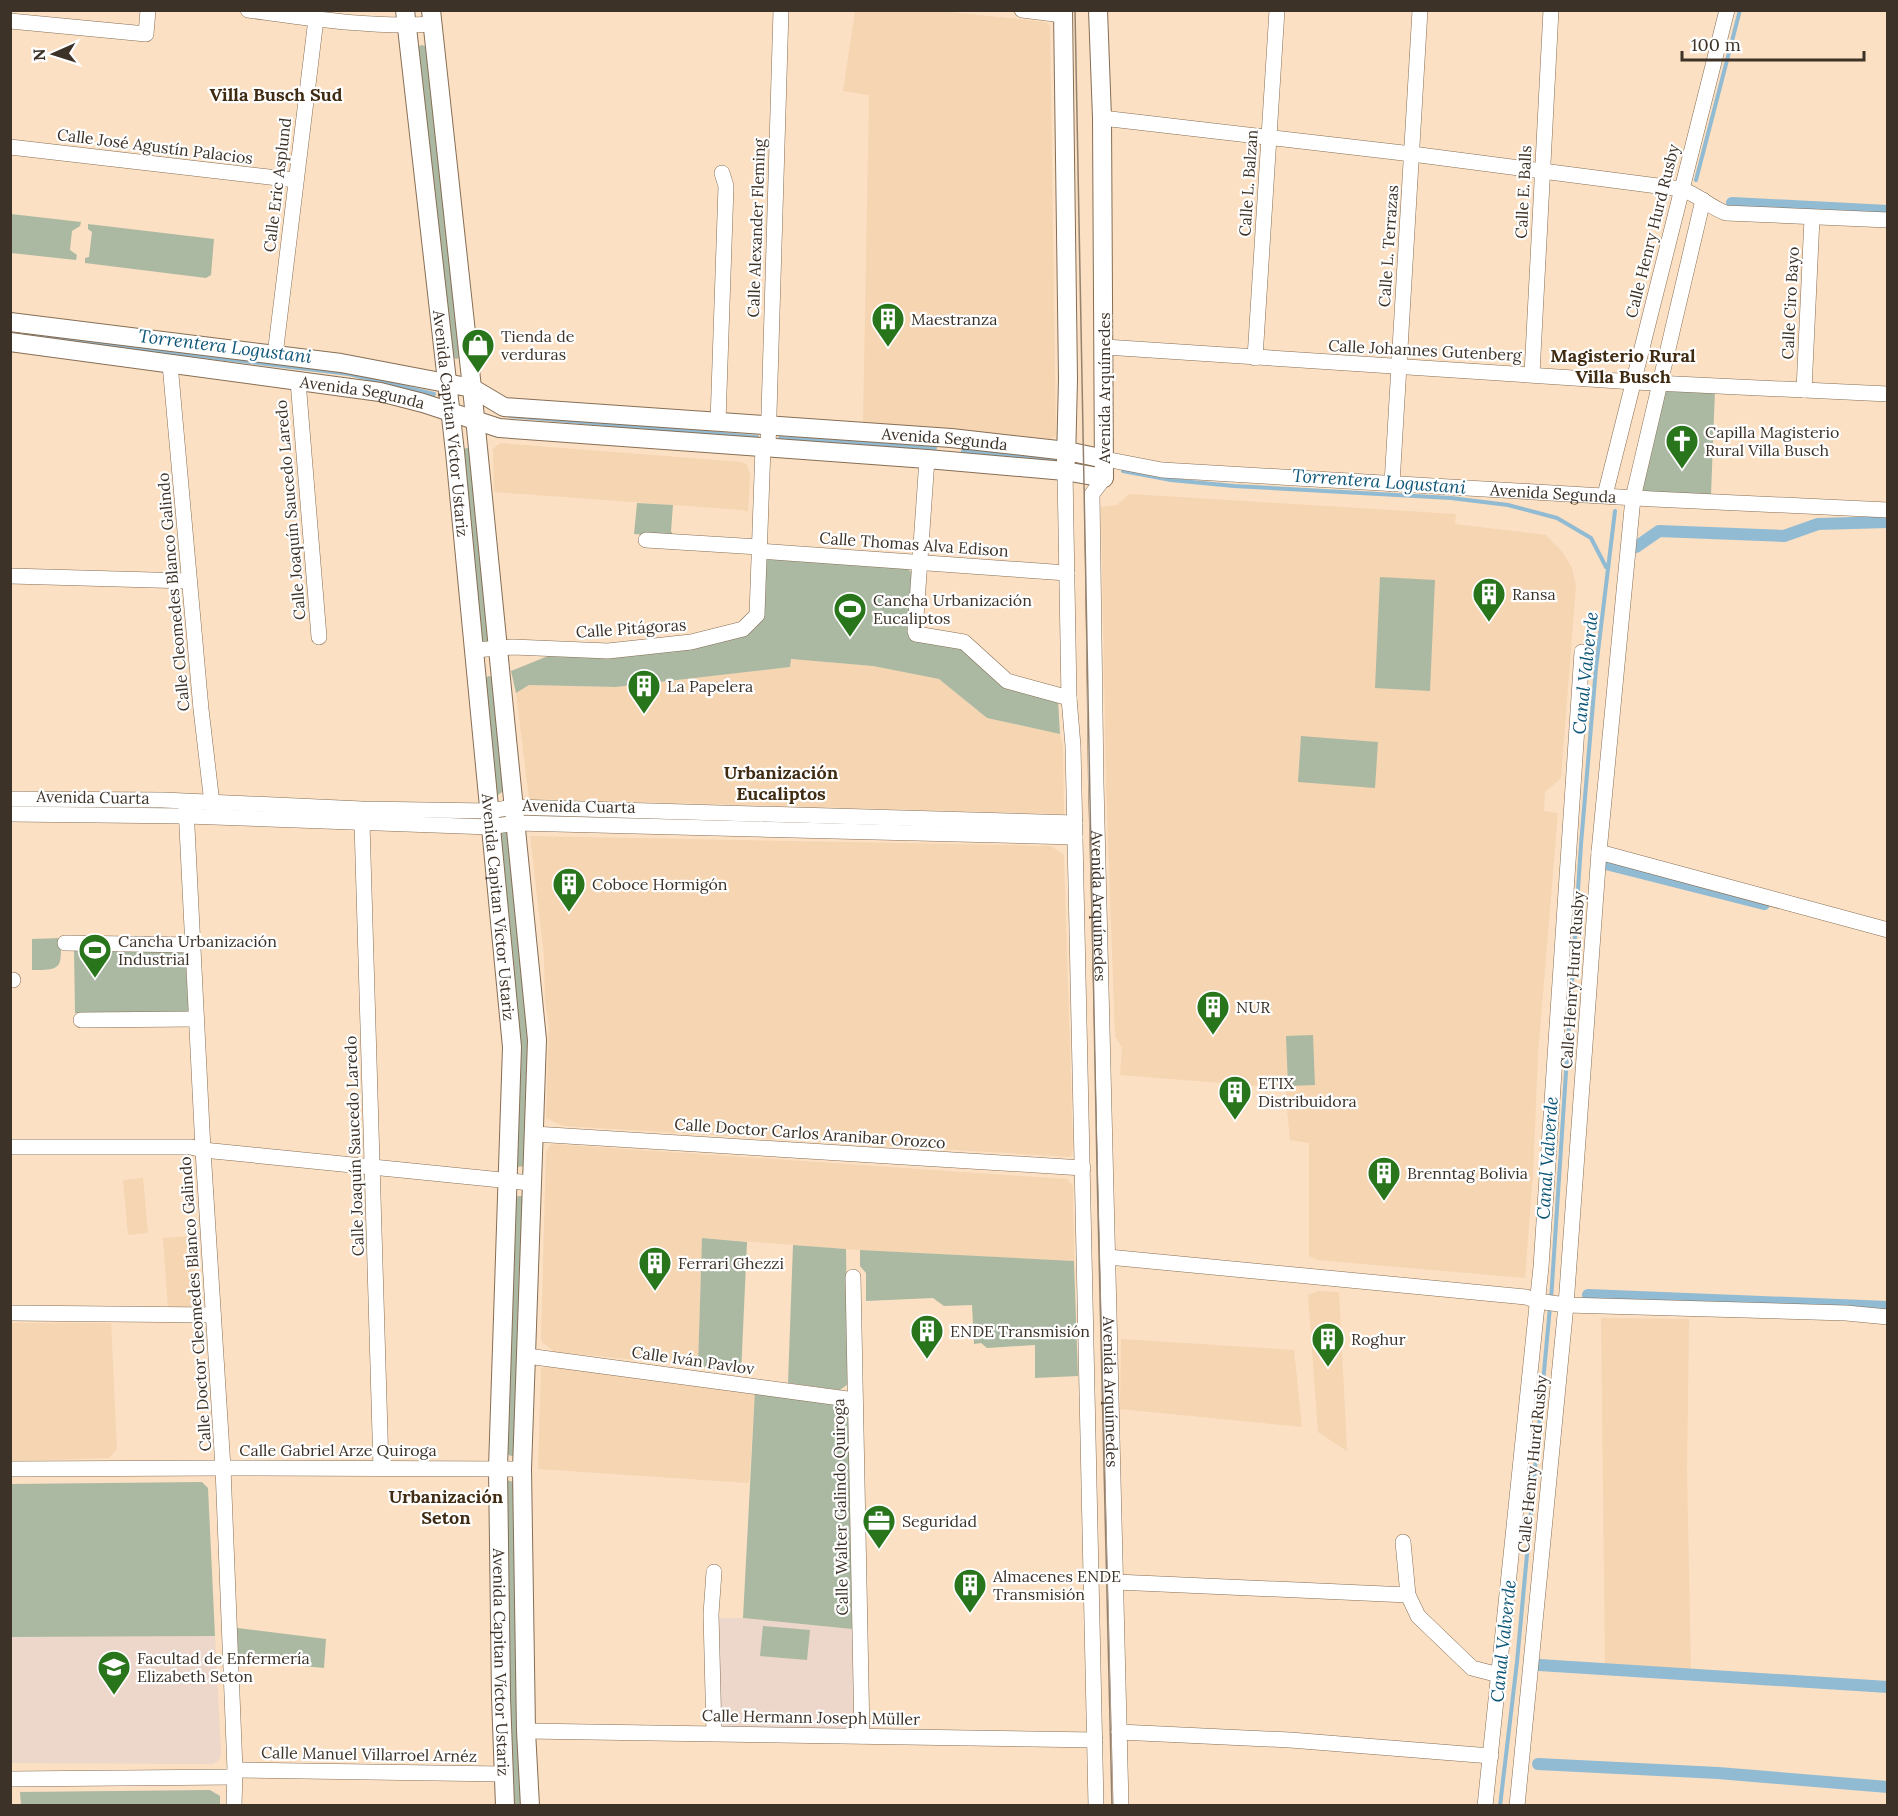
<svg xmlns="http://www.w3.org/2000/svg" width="1898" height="1816" viewBox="0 0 1898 1816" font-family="Lora,serif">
  <rect width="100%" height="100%" fill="#fbe0c3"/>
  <!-- built -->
  <path fill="#f5d5b2" d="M 855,11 L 939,11 L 1046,22 L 1050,26 L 1056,436 L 1051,439 L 863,424 L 869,95 L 843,91 Z
    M 500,443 L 742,462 L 747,465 L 750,475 L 748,512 L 743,510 L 494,492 L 493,449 Z
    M 1129,494 L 1456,514 L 1455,524 L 1546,535 L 1562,551 L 1572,568 L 1576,585 L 1561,778 L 1545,792 L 1544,811 L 1558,813 L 1538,1054 L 1533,1175 L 1525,1278 L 1317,1260 L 1309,1256 L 1309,1143 L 1290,1140 L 1285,1088 L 1120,1075 L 1122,1048 L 1115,1036 L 1106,783 L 1101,507 L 1117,505 Z
    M 790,659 L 873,666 L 939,679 L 987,718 L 1060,734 L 1063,746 L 1064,814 L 529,799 L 516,693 L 529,685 L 616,687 L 789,667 Z
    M 530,836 L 1051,846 L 1064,855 L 1073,1149 L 1071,1157 L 563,1126 L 546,1118 L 549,1025 L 545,1001 L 544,956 Z
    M 551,1144 L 1067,1179 L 1073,1186 L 1074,1261 L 860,1250 L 702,1238 L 698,1366 L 555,1352 L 543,1343 L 541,1338 L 546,1152 Z
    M 143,1178 L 148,1233 L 128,1235 L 123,1180 Z
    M 192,1236 L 197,1306 L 168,1308 L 163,1238 Z
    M 1318,1291 L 1339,1292 L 1347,1451 L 1318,1432 L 1308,1295 Z
    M 1601,1318 L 1689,1319 L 1687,1471 L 1691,1671 L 1605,1664 Z
    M 10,1323 L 111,1323 L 117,1449 L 109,1458 L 13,1461 L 11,1458 Z
    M 1121,1339 L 1294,1350 L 1302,1427 L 1120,1409 Z
    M 551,1366 L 755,1394 L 749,1483 L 538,1469 L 541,1368 Z"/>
  <!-- education -->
  <path fill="#edd6ca" d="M 719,1618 L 743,1618 L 852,1629 L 854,1726 L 847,1732 L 724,1728 L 721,1719 Z
    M 215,1636 L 221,1754 L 219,1760 L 213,1764 L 11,1763 L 10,1637 Z"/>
  <!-- green -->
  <path fill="#abb9a3" d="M 421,45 L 426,46 L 460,358 L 456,359 L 453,357 L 418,47 Z
    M 11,214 L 81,222 L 80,226 L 72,231 L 70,250 L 77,255 L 76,260 L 11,253 Z
    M 88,224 L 214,239 L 211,275 L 206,278 L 85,263 L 85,258 L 89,257 L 92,232 L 88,229 Z
    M 1670,388 L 1715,390 L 1711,495 L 1647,492 L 1641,489 L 1662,395 Z
    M 467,448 L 470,448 L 489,643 L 482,644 L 463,449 Z
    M 637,503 L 673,505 L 671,531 L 674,537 L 634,534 Z
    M 769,559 L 907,569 L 913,573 L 908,632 L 962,647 L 1010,688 L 1058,700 L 1060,734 L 987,718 L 939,679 L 873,666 L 791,659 L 790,667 L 616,687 L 529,685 L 516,693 L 511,671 L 548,656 L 599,656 L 741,637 C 747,634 753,631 757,626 C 767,613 764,578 764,562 Z
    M 1380,577 L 1435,580 L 1430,691 L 1375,688 Z
    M 489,676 L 492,677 L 505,790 L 498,795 L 496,794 L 485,678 Z
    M 1301,736 L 1378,742 L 1375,788 L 1298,782 Z
    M 500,830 L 508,830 L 530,1037 L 525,1166 L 517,1167 Z
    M 61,938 C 61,968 63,970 32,970 L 32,939 Z
    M 74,949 L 185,950 L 189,1014 L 75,1013 Z
    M 1313,1035 L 1315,1085 L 1288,1086 L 1286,1036 Z
    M 519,1196 L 523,1196 L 515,1455 L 511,1456 L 507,1454 L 515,1197 Z
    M 702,1238 L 747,1242 L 741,1374 L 698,1366 Z
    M 793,1245 L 846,1249 L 848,1384 L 840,1390 L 788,1383 Z
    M 860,1250 L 1074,1261 L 1078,1376 L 1035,1378 L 1035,1345 L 987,1348 L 981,1343 L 974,1344 L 972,1305 L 944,1306 L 933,1298 L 866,1301 L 866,1273 L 860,1266 Z
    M 755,1390 L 846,1405 L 849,1411 L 852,1629 L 743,1618 Z
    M 506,1480 L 514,1482 L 523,1805 L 512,1805 L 511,1785 Z
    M 202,1482 L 208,1488 L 215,1636 L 11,1637 L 11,1484 Z
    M 763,1626 L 810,1630 L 807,1660 L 760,1656 Z
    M 237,1628 L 326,1639 L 324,1668 L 238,1660 Z
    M 210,1790 L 220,1796 L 220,1805 L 21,1805 L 20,1792 Z"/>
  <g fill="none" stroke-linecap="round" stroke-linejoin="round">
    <!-- stream -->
    <path stroke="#91bad3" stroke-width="4" d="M 1696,180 L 1740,10
      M 26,335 L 349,374 L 434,394
      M 510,416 L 757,437
      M 780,438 L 935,448
      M 963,451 L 1057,460
      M 1123,471 L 1171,480 L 1234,486 L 1451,498 L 1508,505 L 1557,518 L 1591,538 L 1606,567
      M 1551,1300 L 1581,844 L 1596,668 L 1615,511
      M 1500,1806 L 1517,1662 L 1550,1307"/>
    <!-- canal -->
    <path stroke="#91bad3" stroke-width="12" d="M 1732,203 L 1888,211
      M 1636,547 L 1659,531 L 1784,536 L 1818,524 L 1888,522
      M 1606,864 L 1764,904
      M 1588,1295 L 1888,1307
      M 1539,1665 L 1888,1687
      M 1538,1764 L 1718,1773 L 1888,1787"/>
    <!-- minor casing -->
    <g stroke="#866e55" stroke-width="16">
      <g id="minor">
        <path d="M 248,10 C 308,18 371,28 432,24"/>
        <path d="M 1022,10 L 1063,15"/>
        <path d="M 10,21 L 146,34 L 148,10"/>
        <path d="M 1102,118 L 1412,154 L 1681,189 C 1699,195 1709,207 1726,213 L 1888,220"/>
        <path d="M 10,147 L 295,180"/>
        <path d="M 1105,347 L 1634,382 L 1888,394"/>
        <path d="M 275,355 L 316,19"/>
        <path d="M 1255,358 L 1277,10"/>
        <path d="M 170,364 L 201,709 L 213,812"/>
        <path d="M 1532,374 L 1551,10"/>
        <path d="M 298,381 L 319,637"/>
        <path d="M 1804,390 L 1812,218"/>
        <path d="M 718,422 L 726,186 L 722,173"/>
        <path d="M 768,447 L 781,10"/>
        <path d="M 927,459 L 915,631 L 916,634 L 964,642 L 1007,681 L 1069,698"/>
        <path id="s1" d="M 1105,459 L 1162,470 L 1653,499 L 1888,510"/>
        <path d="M 1065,471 L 1069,698 L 1073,746 L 1096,1806"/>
        <path id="s2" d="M 1104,478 L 1092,494 L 1096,783 L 1121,1806"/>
        <path d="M 1392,484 L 1420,10"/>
        <path d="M 1605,495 L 1727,10"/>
        <path d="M 646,540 L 759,547"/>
        <path d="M 759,551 L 1067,573"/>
        <path d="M 10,576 L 189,581"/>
        <path d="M 474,650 L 513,647 L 608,651 L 691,642 L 743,629 L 757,615 L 763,447"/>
        <path d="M 10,799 L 163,800 L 362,809 L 489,811 L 514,807 L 1075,823"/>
        <path d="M 186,807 L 203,1150 L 223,1468 L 235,1770 L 234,1806"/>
        <path d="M 10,814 L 186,816 L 490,827 L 516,823 L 1075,837"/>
        <path d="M 362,823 L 381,1468"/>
        <path d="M 1599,852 L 1888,930"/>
        <path d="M 65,943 L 192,945"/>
        <path d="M 10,980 L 13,980"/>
        <path d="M 81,1020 L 196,1019"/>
        <path d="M 534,1134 L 1083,1168"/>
        <path d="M 10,1147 L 191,1147 L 203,1150 L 531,1183"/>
        <path d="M 1108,1257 L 1526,1297 L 1537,1301 L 1566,1305 L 1846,1313 L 1888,1317"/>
        <path d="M 853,1277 L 862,1736"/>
        <path d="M 10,1313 L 213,1315"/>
        <path d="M 527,1356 L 855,1400"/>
        <path d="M 10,1469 L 223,1468 L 522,1469"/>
        <path d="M 1403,1542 L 1408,1595 L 1418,1616 L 1472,1668 L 1499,1675"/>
        <path d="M 1116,1582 L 1408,1595"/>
        <path d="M 526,1731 L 1095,1740"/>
        <path d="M 1119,1732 L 1290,1740 L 1491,1756"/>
        <path d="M 714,1733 L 711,1614 L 714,1572"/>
        <path d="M 235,1770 L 502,1774"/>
        <path d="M 10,1779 L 234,1777"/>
        <path d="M 1485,1806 L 1541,1267 L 1582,652"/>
        <path d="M 1517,1806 L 1566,1305 L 1599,852 L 1633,498 L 1703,200"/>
      </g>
    </g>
    <!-- major casing -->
    <g stroke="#866e55" stroke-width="20">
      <g id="major">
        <path id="s3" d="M 405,10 L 455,452 L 512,1047 L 498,1468 L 501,1697 L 505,1806"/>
        <path d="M 431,10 L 472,388 L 537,1040 L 522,1469 L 526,1731 L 530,1806"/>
        <path d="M 1063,10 L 1068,379 L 1066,461"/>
        <path id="s4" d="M 10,322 L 341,363 L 472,388 L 504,407 L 951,438 L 1067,451 L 1105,459"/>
        <path id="s5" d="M 10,342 L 380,392 L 423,403 L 499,428 L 927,459 L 1065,471 L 1104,478 L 1102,118 L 1098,10"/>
      </g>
    </g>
    <!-- minor -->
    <use href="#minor" stroke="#fff" stroke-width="15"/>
    <!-- major -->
    <use href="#major" stroke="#fff" stroke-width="18"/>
    <!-- tram -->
    <path stroke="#94826f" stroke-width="1.5" d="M 1075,10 L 1097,1169 L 1112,1806"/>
  </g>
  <!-- icons -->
  <defs>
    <g id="building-pin" transform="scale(1.725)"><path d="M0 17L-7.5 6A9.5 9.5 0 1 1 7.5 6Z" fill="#29751b" stroke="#fff"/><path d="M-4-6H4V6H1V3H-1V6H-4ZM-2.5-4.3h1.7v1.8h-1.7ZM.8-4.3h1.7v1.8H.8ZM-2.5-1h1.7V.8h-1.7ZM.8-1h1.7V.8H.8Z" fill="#fff"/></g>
    <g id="shop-pin" transform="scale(1.725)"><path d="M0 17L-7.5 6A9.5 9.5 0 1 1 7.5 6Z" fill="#29751b" stroke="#fff"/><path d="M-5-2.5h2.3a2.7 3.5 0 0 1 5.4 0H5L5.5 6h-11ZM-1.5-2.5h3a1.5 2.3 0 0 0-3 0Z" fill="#fff"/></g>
    <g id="church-pin" transform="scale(1.725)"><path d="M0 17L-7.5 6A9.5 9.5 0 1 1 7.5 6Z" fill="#29751b" stroke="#fff"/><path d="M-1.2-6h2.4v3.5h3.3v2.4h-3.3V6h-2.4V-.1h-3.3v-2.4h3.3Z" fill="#fff"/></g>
    <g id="stadium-pin" transform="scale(1.725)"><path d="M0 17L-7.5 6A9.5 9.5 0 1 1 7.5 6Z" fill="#29751b" stroke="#fff"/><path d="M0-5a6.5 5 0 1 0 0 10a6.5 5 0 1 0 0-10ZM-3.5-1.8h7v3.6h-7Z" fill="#fff"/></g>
    <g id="office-pin" transform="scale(1.725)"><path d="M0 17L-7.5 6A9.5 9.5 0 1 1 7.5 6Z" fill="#29751b" stroke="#fff"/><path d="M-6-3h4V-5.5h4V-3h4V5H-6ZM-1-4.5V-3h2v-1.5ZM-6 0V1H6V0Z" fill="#fff"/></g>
    <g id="university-pin" transform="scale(1.725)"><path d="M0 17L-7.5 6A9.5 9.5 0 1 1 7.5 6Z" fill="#29751b" stroke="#fff"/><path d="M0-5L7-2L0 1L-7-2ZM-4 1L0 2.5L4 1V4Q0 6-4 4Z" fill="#fff"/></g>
  </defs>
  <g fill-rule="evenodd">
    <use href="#building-pin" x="888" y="319"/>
    <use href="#shop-pin" x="478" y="345"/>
    <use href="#church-pin" x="1682" y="441"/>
    <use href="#building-pin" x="1489" y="594"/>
    <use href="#stadium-pin" x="850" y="609"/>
    <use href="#building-pin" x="644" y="686"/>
    <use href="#building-pin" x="569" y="884"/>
    <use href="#stadium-pin" x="95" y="950"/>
    <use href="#building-pin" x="1213" y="1007"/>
    <use href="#building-pin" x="1235" y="1092"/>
    <use href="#building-pin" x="1384" y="1173"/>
    <use href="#building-pin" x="655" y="1263"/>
    <use href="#building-pin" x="927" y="1331"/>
    <use href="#building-pin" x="1328" y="1339"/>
    <use href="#office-pin" x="879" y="1521"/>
    <use href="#building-pin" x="970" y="1585"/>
    <use href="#university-pin" x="114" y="1667"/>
  </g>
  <g text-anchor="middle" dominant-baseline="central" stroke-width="4.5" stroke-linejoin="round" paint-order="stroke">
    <!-- street labels -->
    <g font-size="16" fill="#3d3227" stroke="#fff">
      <text transform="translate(155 146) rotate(7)">Calle José Agustín Palacios</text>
      <text transform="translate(1248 183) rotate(-86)">Calle L. Balzan</text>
      <text transform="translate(277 185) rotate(-83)">Calle Eric Asplund</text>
      <text transform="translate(1523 192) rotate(-87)">Calle E. Balls</text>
      <text transform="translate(756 228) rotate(-88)">Calle Alexander Fleming</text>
      <text transform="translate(1652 231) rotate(-76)">Calle Henry Hurd Rusby</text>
      <text transform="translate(1388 246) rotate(-86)">Calle L. Terrazas</text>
      <text transform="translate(1790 303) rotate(-87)">Calle Ciro Bayo</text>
      <text transform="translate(1425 350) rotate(3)">Calle Johannes Gutenberg</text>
      <text transform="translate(1104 388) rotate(-90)">Avenida Arquímedes</text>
      <text stroke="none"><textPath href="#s5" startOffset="356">Avenida Segunda</textPath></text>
      <text stroke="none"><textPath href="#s3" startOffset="416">Avenida Capitan Víctor Ustariz</textPath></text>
      <text stroke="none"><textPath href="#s4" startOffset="946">Avenida Segunda</textPath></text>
      <text stroke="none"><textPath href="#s1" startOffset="450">Avenida Segunda</textPath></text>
      <text transform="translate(290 510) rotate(-95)">Calle Joaquín Saucedo Laredo</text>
      <text transform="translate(914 544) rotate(4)">Calle Thomas Alva Edison</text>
      <text transform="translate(173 592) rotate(-95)">Calle Cleomedes Blanco Galindo</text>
      <text transform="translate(631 628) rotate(-4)">Calle Pitágoras</text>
      <text transform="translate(93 797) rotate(1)">Avenida Cuarta</text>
      <text transform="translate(579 806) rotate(1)">Avenida Cuarta</text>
      <text stroke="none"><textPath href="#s3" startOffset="902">Avenida Capitan Víctor Ustariz</textPath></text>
      <text stroke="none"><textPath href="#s2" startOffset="432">Avenida Arquímedes</textPath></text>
      <text transform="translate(1572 980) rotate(-86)">Calle Henry Hurd Rusby</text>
      <text transform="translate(810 1133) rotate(4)">Calle Doctor Carlos Aranibar Orozco</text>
      <text transform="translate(354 1146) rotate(-92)">Calle Joaquín Saucedo Laredo</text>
      <text transform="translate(195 1304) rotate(-94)">Calle Doctor Cleomedes Blanco Galindo</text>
      <text transform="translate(693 1360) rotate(8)">Calle Iván Pavlov</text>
      <text stroke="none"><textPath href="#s2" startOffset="918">Avenida Arquímedes</textPath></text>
      <text x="338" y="1450">Calle Gabriel Arze Quiroga</text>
      <text transform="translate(1532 1464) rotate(-84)">Calle Henry Hurd Rusby</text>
      <text transform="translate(840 1507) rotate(-91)">Calle Walter Galindo Quiroga</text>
      <text stroke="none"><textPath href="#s3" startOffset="1658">Avenida Capitan Víctor Ustariz</textPath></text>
      <text transform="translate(811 1717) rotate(1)">Calle Hermann Joseph Müller</text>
      <text transform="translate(369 1754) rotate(1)">Calle Manuel Villarroel Arnéz</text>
    </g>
    <!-- poi labels -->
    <g font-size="16" fill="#3d3227" stroke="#fff" text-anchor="start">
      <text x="911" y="319">Maestranza</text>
      <text x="501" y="336">Tienda de<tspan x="501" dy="18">verduras</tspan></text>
      <text x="1705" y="432">Capilla Magisterio<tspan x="1705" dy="18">Rural Villa Busch</tspan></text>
      <text x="1512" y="594">Ransa</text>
      <text x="873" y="600">Cancha Urbanización<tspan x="873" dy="18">Eucaliptos</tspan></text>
      <text x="667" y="686">La Papelera</text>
      <text x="592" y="884">Coboce Hormigón</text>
      <text x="118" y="941">Cancha Urbanización<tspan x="118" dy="18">Industrial</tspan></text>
      <text x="1236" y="1007">NUR</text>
      <text x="1258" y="1083">ETIX<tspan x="1258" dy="18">Distribuidora</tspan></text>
      <text x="1407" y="1173">Brenntag Bolivia</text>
      <text x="678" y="1263">Ferrari Ghezzi</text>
      <text x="950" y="1331">ENDE Transmisión</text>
      <text x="1351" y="1339">Roghur</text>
      <text x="902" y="1521">Seguridad</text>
      <text x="993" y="1576">Almacenes ENDE<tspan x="993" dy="18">Transmisión</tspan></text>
      <text x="137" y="1658">Facultad de Enfermería<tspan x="137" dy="18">Elizabeth Seton</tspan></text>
    </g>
    <!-- neighbourhood labels -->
    <g font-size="18" font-weight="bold" fill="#3f2a12" stroke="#fff">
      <text x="276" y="94">Villa Busch Sud</text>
      <text x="1623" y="355">Magisterio Rural<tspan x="1623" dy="21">Villa Busch</tspan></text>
      <text x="781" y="772">Urbanización<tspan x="781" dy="21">Eucaliptos</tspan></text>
      <text x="446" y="1496">Urbanización<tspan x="446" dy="21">Seton</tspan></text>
    </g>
    <!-- water labels -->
    <g font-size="18" font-style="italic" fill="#0d5678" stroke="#fff">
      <text transform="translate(225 346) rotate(7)">Torrentera Logustani</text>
      <text transform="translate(1379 481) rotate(4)">Torrentera Logustani</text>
      <text transform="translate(1585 673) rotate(-84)">Canal Valverde</text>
      <text transform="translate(1547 1158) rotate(-86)">Canal Valverde</text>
      <text transform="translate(1503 1641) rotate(-84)">Canal Valverde</text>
    </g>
  </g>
  <!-- border -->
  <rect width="1898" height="1816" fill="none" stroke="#3d3227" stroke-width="24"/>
  <!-- north arrow -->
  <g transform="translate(54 54) rotate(267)" stroke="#ffffff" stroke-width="4.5" paint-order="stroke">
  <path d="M0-4.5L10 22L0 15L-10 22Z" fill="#3d3227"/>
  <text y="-9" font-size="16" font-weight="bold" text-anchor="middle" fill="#3d3227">N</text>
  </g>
  <!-- scale -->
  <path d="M1682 51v9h182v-9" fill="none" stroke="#3d3227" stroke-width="3"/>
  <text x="1691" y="51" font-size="18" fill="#3d3227" stroke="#ffffff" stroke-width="4.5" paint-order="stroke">100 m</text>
</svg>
